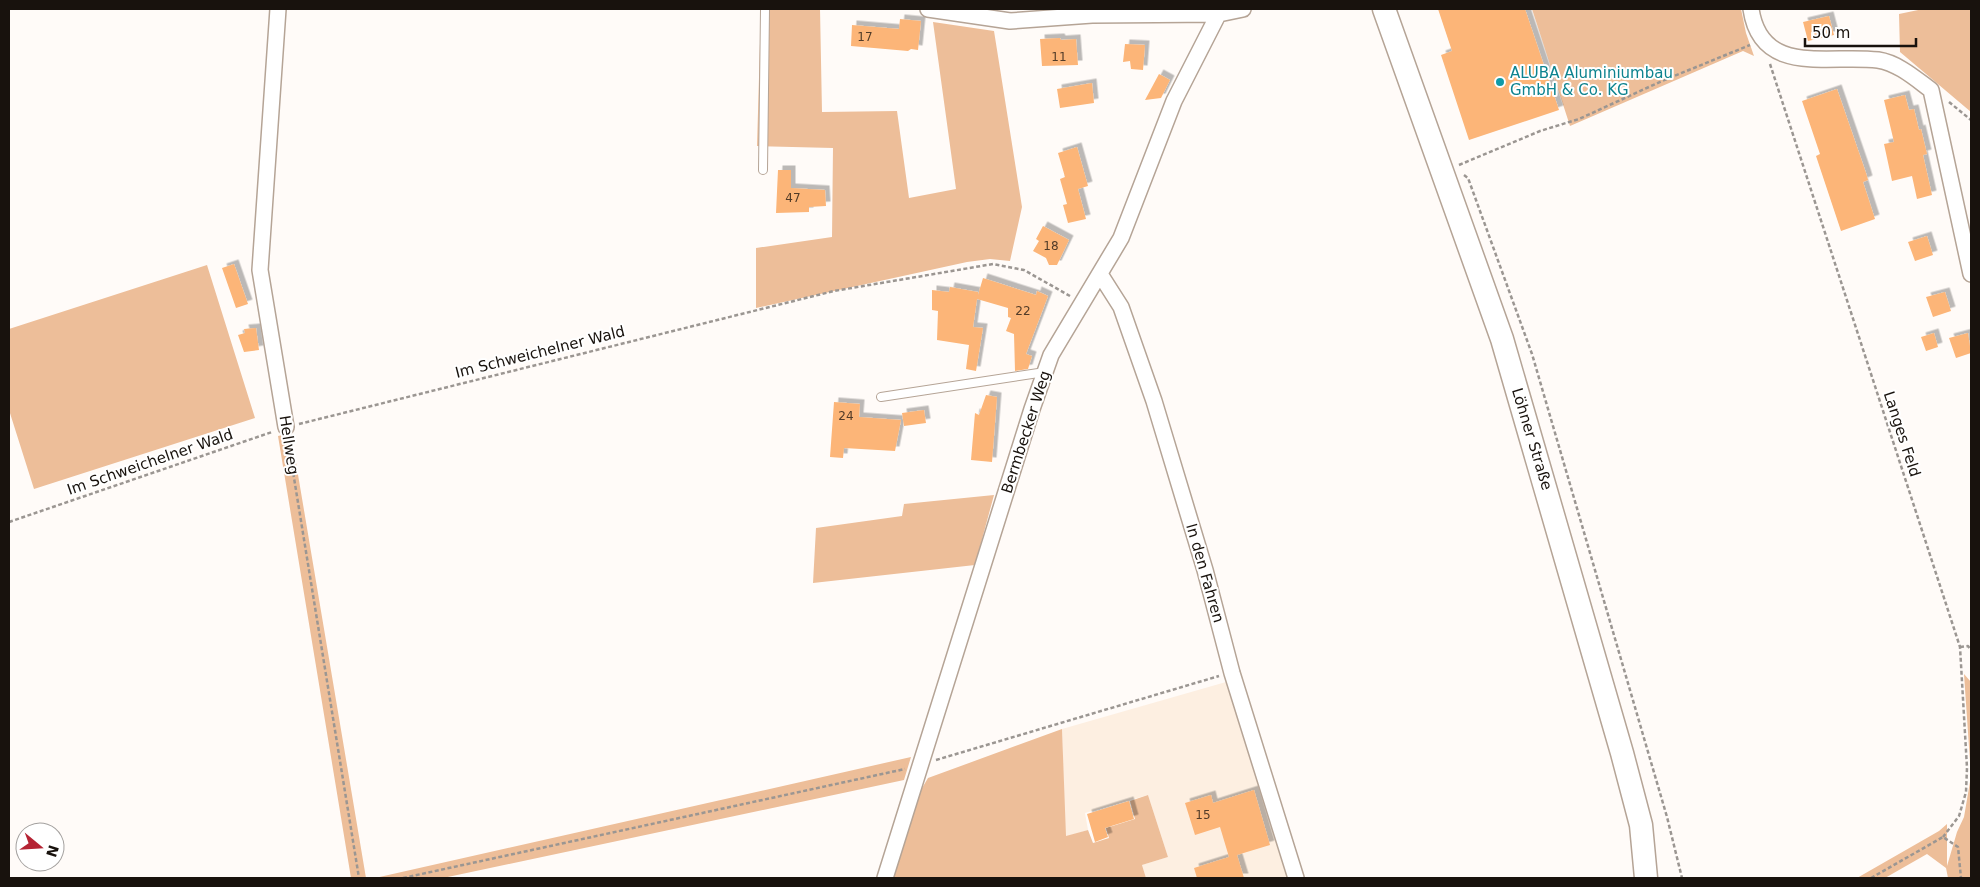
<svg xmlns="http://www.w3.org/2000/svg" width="1980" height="887" viewBox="0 0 1980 887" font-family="'DejaVu Sans',sans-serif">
  <defs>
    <filter id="shadow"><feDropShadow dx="4.5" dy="-4.5" stdDeviation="0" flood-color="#0004"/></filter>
  </defs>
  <rect width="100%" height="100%" fill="#fffbf8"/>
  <!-- commercial -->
  <path fill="#fdefe1" d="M 1226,682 L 1289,878 L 1146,878 L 1142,865 L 1168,857 L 1148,795 L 1085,813 L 1088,830 L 1065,837 L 1062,729 Z"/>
  <!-- green -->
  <path fill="#edbe99" d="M 761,9 L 820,9 L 822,112 L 897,111 L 909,198 L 956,189 L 933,22 L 994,31 L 1022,207 L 1010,261 L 990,259 L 967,262 L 756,308 L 756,248 L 832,237 L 833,148 L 757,146 Z
    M 1532,9 L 1741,9 L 1746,33 L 1754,56 L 1743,51 L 1570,126 Z
    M 1923,9 L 1971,9 L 1971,112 L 1900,52 L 1899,14 Z
    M 207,265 L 255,418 L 34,489 L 9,410 L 9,329 Z
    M 291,433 L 366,878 L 351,878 L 278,436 Z
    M 994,495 L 975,565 L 813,583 L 816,528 L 902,516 L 904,504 Z
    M 1964,674 L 1971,682 L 1971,878 L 1948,878 L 1946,868 L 1927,854 L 1885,878 L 1857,878 L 1939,831 L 1947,824 L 1947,866 L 1957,832 L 1964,817 L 1971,776 Z
    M 1062,729 L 1066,836 L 1088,830 L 1093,843 L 1109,838 L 1106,828 L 1135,819 L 1130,801 L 1148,795 L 1168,857 L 1142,865 L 1146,878 L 891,878 L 915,800 L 928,778 Z
    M 911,757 L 904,780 L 443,878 L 375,878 Z"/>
  <!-- building -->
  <path fill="#fcb578" filter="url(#shadow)" d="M 1438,9 L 1525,9 L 1559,110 L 1469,140 L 1441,55 L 1452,51 Z
    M 1829,16 L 1834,35 L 1808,41 L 1803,22 Z
    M 900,19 L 921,21 L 918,50 L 911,49 L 908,51 L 851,46 L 852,25 L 899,29 Z
    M 1060,38 L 1061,40 L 1076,39 L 1078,65 L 1042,66 L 1040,39 Z
    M 1125,44 L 1145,45 L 1143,70 L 1131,69 L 1130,61 L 1123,62 Z
    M 1159,74 L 1170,80 L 1161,98 L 1145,100 Z
    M 1092,83 L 1094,103 L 1060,108 L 1057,89 Z
    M 1837,89 L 1866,173 L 1868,180 L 1863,182 L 1875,219 L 1841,231 L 1816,156 L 1820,154 L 1802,101 Z
    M 1905,95 L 1909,110 L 1914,109 L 1919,130 L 1921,129 L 1927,154 L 1923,155 L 1932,195 L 1917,199 L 1912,176 L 1892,181 L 1884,144 L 1894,142 L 1884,100 Z
    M 1077,147 L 1088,186 L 1078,189 L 1086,219 L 1068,223 L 1063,205 L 1067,204 L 1060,179 L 1065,177 L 1058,153 Z
    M 778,170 L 791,170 L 791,188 L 825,190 L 826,206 L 809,207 L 809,212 L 776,213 Z
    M 1043,226 L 1069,240 L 1057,265 L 1049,265 L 1046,258 L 1033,251 L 1039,241 L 1036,239 Z
    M 1927,236 L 1933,255 L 1915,261 L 1908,242 Z
    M 234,264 L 248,304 L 236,308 L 222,268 Z
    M 983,278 L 1036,295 L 1037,291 L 1048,296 L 1026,354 L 1032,356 L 1028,369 L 1015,371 L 1014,334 L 1006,331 L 1011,318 L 1008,317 L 1008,308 L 977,299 L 973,327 L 983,328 L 976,371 L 966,369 L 969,345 L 937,340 L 938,311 L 932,310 L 932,290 L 949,292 L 950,287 L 978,292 L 978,295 Z
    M 1945,292 L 1951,311 L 1933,317 L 1926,297 Z
    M 256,328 L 259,350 L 244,352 L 238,335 L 245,333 L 244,329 Z
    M 1934,333 L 1938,347 L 1926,351 L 1921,337 Z
    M 1968,333 L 1971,353 L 1956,358 L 1949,338 Z
    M 986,395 L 997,397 L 992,462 L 971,460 L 975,413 L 979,415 Z
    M 834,402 L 860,404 L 859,417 L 901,420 L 895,451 L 844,448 L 843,458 L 830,457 Z
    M 924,410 L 926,423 L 904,426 L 902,413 Z
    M 1254,790 L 1270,845 L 1237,855 L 1244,878 L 1197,878 L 1194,868 L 1229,857 L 1220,827 L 1195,835 L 1185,803 L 1211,795 L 1213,803 Z
    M 1129,801 L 1134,819 L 1105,828 L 1108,837 L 1095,842 L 1087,814 Z"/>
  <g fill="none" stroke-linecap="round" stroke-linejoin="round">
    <!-- lane casing -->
    <g stroke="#b5a496" stroke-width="10">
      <path id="lane" d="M 763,170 L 765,9
        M 881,397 L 1045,372"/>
    </g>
    <!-- street casing -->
    <g stroke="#b5a496" stroke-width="18">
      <path id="street" d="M 278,9 L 260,270 L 286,427
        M 928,9 L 1010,21 L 1092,15 L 1219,14 L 1243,9
        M 1751,9 C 1761,77 1829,54 1878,60 C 1898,63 1916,79 1931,90 L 1971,274
        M 1100,274 L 1121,307 L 1154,401 L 1205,570 L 1232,673 L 1296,878
        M 885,878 L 1032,409 L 1051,355 L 1121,238 L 1174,101 L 1221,9"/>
    </g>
    <!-- secondary casing -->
    <g stroke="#b5a496" stroke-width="25">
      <path id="secondary" d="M 1384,9 L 1502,339 L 1622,753 L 1641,825 L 1646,878"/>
    </g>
    <!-- path -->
    <path stroke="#9b9692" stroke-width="2.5" stroke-dasharray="4 2.5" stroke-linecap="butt" d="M 1770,64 L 1960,647 L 1967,768 L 1966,792 L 1959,816 L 1943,837
      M 1949,102 L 1971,120
      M 1459,165 L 1540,131 L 1579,119 L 1662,81 L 1750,45
      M 1464,175 L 1468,178 L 1532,354 L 1667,817 L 1682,878
      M 299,424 L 834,291 L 993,264 L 1024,270 L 1070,296
      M 288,441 L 359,878
      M 9,522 L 272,432
      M 1960,647 L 1968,646 L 1971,650
      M 936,760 L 1219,676
      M 403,878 L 905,769
      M 1871,878 L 1943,837 L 1958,847 L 1961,878"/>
    <!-- lane -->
    <use href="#lane" stroke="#fff" stroke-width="8"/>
    <!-- street -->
    <use href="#street" stroke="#fff" stroke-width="15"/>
    <!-- secondary -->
    <use href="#secondary" stroke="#fff" stroke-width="22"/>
  </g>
  <!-- markers -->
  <circle fill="#0f9aa8" stroke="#fff" stroke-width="2" cx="1500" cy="82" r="5"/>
  <g text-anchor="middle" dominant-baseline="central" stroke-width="4" stroke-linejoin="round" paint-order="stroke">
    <!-- number labels -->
    <g font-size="12" fill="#513b28">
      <text x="865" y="37">17</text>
      <text x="1059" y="57">11</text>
      <text x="793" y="198">47</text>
      <text x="1051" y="246">18</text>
      <text x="1023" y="311">22</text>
      <text x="846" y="416">24</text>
      <text x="1203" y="815">15</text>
    </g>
    <!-- culture labels -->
    <g font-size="15" fill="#0d838f" stroke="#fff" text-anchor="start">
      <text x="1510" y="73">ALUBA Aluminiumbau<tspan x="1510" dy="17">GmbH &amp; Co. KG</tspan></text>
    </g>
    <!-- street labels -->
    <g font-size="15" fill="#18120d" stroke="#fff">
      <text transform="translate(540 352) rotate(-14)">Im Schweichelner Wald</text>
      <text transform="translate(1026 432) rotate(-72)">Bermbecker Weg</text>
      <text transform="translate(1902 434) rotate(72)">Langes Feld</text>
      <text transform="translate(1532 439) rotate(73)">Löhner Straße</text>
      <text transform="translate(289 445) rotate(81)">Hellweg</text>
      <text transform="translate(150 462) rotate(-19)">Im Schweichelner Wald</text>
      <text transform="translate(1205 573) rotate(74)">In den Fahren</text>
    </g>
  </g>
  <!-- border -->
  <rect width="1980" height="887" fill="none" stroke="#18120d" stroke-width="20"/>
  <!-- north arrow -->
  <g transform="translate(40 847) rotate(108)"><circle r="24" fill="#ffffff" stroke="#a3a09e"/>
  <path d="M0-4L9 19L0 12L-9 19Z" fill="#b52333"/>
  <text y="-8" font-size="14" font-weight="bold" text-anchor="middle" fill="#18120d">N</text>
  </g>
  <!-- scale -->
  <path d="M1805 38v8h111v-8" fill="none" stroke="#18120d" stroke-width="2.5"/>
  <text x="1812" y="38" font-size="15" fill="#18120d" stroke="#ffffff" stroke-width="4" paint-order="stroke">50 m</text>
</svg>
